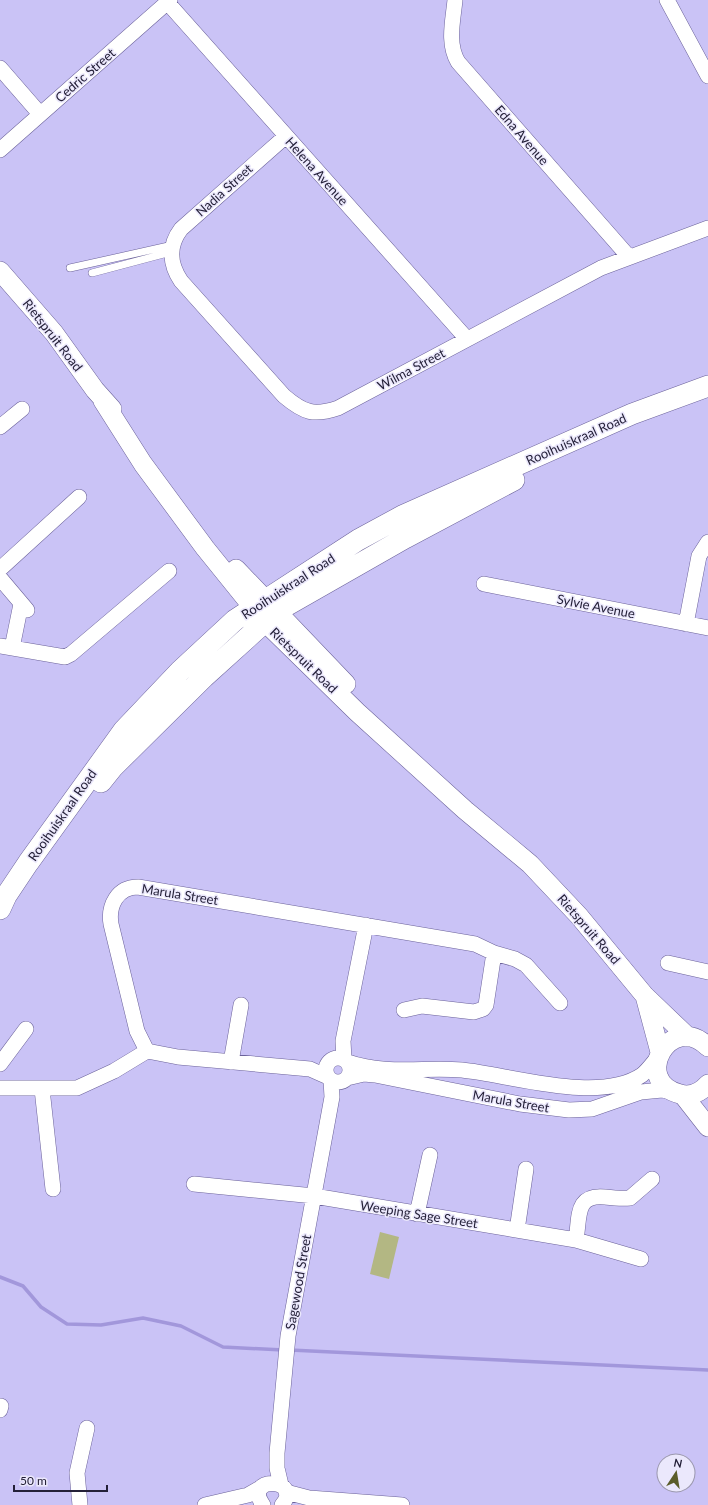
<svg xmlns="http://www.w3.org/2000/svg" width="708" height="1505" viewBox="0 0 708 1505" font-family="Lato,sans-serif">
  <rect width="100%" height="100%" fill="#cac3f6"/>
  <!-- green -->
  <path fill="#b3b783" d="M 380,1232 L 399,1237 L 389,1279 L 370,1274 Z"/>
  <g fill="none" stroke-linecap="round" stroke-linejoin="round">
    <!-- stream -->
    <path stroke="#a297db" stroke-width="3.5" d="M 0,1277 L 23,1286 L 41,1307 L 67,1324 L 101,1325 L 143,1318 L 181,1326 L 223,1347 L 283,1350
      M 290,1350 L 708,1370"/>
    <!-- service casing -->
    <g stroke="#6b629a" stroke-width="8">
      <path id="service" d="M 70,268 L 173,245
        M 92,273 L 171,252"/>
    </g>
    <!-- minor casing -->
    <g stroke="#6b629a" stroke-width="16">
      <path id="minor" d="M 455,0 C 453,21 447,43 458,62 L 629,257
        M 667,0 L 708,76
        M 167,2 L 467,339
        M 0,68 L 40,114
        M 286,136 L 181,229 C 168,246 170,265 181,281 L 284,396 C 304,413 314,416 338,408 L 601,268 L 708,228
        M 0,150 L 170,0
        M 0,427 L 22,409
        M 0,569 L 79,497
        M 0,578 L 27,610
        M 484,584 L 708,628
        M 686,624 L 699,556 L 708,542
        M 0,646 L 65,657 L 71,654 L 169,571
        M 12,648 L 21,604
        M 668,963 L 708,972
        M 404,1010 L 422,1006 L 474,1012 L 483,1009 L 486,1005 L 494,953
        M326 1070a12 12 0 1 1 24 0a12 12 0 1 1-24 0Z
        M 344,1059 L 343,1041 L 366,925
        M 231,1062 L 241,1005
        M 348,1062 C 385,1075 424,1067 462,1070 C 511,1075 599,1104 642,1075 C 648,1070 653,1063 658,1057
        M 0,1064 L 26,1029
        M 328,1077 L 310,1069 L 178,1057 L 147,1051 L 137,1031 L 111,924 C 108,906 117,887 138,887 L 475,944 L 494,953 L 515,959 L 526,965 L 560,1003
        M 347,1078 L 364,1074 L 375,1075 L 520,1104 L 569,1110 L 592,1109 L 641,1092 L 662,1090 L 673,1092
        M 0,1088 L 77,1088 L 114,1071 L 147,1051
        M 42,1089 L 53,1189
        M 194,1184 L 314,1196 L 576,1240 L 641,1259
        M 417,1214 L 430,1155
        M 517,1230 L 526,1169
        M 576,1240 C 580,1216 575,1194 605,1197 C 613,1198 622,1199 630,1198 L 652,1179
        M 0,1410 L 1,1406
        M 281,1485 L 277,1468 L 277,1453 L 288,1336 L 332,1097 L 331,1080
        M 286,1492 L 309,1498 L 402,1505
        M 80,1505 L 77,1473 L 87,1428
        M 205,1505 L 248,1495 L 262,1487
        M 263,1505 C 242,1475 304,1478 282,1505"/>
    </g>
    <!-- tertiary casing -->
    <g stroke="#6b629a" stroke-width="20">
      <path id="tertiary" d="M 0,271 L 54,333 L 95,390 L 112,409
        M 103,401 L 143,464 L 205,548 L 264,621 L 357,712 L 465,810 L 530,864 L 579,916 L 645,996 L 688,1037
        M 236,569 L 346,684
        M 645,996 L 660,1052
        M 708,1047 C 671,1010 630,1081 680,1094 C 691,1097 701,1092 708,1084
        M 683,1095 L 708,1127"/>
    </g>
    <!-- secondary casing -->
    <g stroke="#6b629a" stroke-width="22">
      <path id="secondary" d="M 101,782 L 113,767 L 204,677 L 277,611 L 405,538 L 514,480
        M 0,909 L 6,896 L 28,863 L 124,730 L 180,671 L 235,620 L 358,540 L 404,515 L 632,414 L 708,386"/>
    </g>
    <!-- service -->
    <use href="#service" stroke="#fff" stroke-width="7"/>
    <!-- minor -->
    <use href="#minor" stroke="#fff" stroke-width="15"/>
    <!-- tertiary -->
    <use href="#tertiary" stroke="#fff" stroke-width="19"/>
    <!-- secondary -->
    <use href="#secondary" stroke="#fff" stroke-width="21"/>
  </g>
  <g text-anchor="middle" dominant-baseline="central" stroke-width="3" stroke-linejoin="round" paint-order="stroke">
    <!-- street labels -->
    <g font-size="13" fill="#242038" stroke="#ebe8fc">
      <text transform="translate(85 75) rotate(-41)">Cedric Street</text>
      <text transform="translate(522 135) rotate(49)">Edna Avenue</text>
      <text transform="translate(317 171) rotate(48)">Helena Avenue</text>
      <text transform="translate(224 190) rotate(-42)">Nadia Street</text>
      <text transform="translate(53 335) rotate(52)">Rietspruit Road</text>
      <text transform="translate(411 369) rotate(-28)">Wilma Street</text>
      <text transform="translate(576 439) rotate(-24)">Rooihuiskraal Road</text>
      <text transform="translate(288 586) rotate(-33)">Rooihuiskraal Road</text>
      <text transform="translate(596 606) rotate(11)">Sylvie Avenue</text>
      <text transform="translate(304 660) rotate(44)">Rietspruit Road</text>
      <text transform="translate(62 815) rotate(-55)">Rooihuiskraal Road</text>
      <text transform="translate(180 894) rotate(9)">Marula Street</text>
      <text transform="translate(589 929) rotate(49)">Rietspruit Road</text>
      <text transform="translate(511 1101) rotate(10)">Marula Street</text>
      <text transform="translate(419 1214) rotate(9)">Weeping Sage Street</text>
      <text transform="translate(298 1282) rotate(-80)">Sagewood Street</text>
    </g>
  </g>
  <!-- north arrow -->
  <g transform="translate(676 1473) rotate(12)"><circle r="19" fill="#ebe8fc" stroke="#9b98ae"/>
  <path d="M0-3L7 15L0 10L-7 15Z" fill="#5b5d2a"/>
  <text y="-6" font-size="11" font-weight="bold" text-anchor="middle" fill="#242038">N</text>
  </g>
  <!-- scale -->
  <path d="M14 1485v6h93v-6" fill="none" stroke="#242038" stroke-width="2"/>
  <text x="20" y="1485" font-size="12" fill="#242038" stroke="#ebe8fc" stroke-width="3" paint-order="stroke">50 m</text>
</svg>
